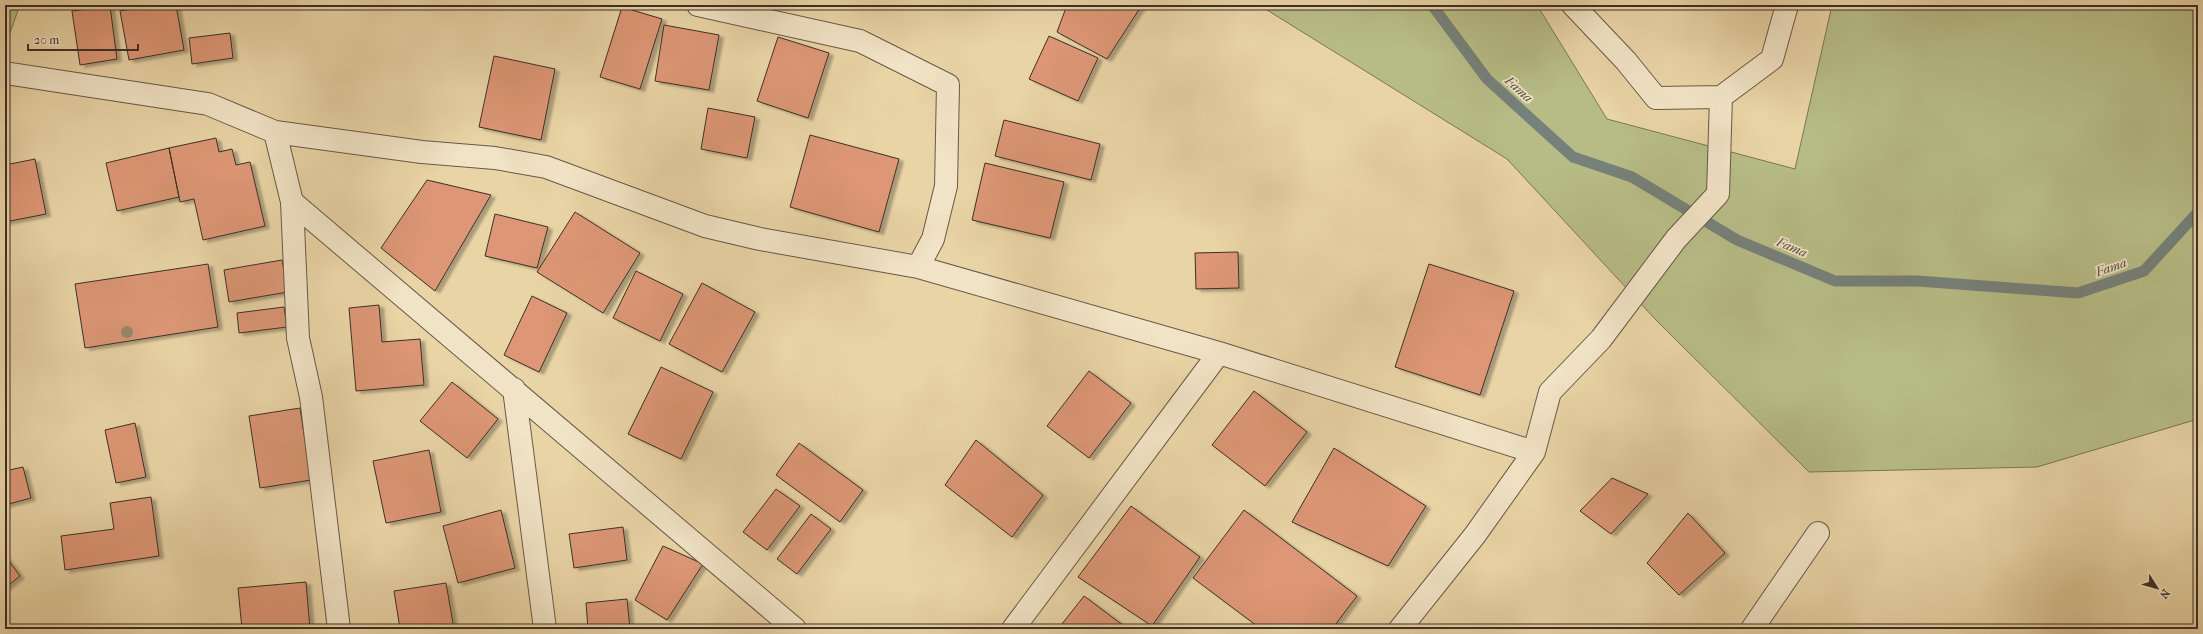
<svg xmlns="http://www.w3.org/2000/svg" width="2203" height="634" viewBox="0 0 2203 634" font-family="'IM FELL French Canon',serif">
  <defs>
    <filter id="shadow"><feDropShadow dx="4.5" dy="2.5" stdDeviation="1" flood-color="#0004"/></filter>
  </defs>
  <rect width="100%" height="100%" fill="#e9d4a6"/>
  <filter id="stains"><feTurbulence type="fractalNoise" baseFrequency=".005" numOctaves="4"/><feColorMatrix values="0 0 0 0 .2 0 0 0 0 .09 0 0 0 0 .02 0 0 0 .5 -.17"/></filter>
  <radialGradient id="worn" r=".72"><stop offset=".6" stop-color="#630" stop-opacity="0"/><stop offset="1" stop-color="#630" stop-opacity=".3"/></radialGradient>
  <!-- green -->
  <path fill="#b7bc86" stroke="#7a7657" d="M 5,5 L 20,5 L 6,44 L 5,43 Z
    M 1259,5 L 1537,5 L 1607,119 L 1795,169 L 1832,5 L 2198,5 L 2198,419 L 2037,467 L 1809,472 L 1655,319 L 1507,159 Z"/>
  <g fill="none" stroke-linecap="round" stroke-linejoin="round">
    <!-- stream -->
    <path stroke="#75817a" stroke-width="11" d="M 1432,5 L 1487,79 L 1573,157 L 1632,177 L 1737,240 L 1835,281 L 1918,281 L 2078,293 L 2144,271 L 2198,212"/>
  </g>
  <!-- building -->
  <path fill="#dd9776" stroke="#3d2f28" filter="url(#shadow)" d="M 156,5 L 176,5 L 184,50 L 129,60 L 120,11 Z
    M 1067,5 L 1142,5 L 1107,59 L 1057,32 Z
    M 110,6 L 117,59 L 80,65 L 72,11 Z
    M 622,7 L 662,19 L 640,89 L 600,77 Z
    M 664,25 L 719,35 L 709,90 L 655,81 Z
    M 230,33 L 233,58 L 192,64 L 189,38 Z
    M 1049,36 L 1098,58 L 1078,101 L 1029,79 Z
    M 778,37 L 829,53 L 808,118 L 757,101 Z
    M 494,56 L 555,69 L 541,140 L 479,127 Z
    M 708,108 L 755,117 L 747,158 L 701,149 Z
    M 1004,120 L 1100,144 L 1091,180 L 995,156 Z
    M 810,135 L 899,159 L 879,232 L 790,207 Z
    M 216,138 L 219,152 L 232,149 L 236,165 L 250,162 L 265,226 L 203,240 L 194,199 L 180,202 L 169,148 Z
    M 169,148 L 179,197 L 117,211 L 106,163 Z
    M 35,159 L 46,214 L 5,222 L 5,165 Z
    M 985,163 L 1064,182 L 1050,238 L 972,220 Z
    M 427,180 L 491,195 L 435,291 L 381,248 Z
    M 575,212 L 640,253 L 603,313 L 537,272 Z
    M 495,214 L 548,227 L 537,268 L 485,256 Z
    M 1238,252 L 1239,288 L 1196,289 L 1195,253 Z
    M 282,260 L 288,292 L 229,302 L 224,270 Z
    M 208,264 L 218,327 L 85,348 L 75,284 Z
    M 1429,264 L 1514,291 L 1480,395 L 1395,367 Z
    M 636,271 L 683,294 L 660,341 L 613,318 Z
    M 702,283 L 755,312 L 722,372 L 669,344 Z
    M 532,296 L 567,313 L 539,372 L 504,355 Z
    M 379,305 L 382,342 L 420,339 L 424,385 L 356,391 L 349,308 Z
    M 284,307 L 287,327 L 239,333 L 237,313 Z
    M 661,367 L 713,392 L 681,459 L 628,434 Z
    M 1089,371 L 1131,403 L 1089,458 L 1047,426 Z
    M 452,382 L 498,419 L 467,458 L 420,421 Z
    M 1254,391 L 1307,432 L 1265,486 L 1212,445 Z
    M 300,408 L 311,480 L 260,488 L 249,416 Z
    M 135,423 L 146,477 L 116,483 L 105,430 Z
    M 976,440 L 1043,495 L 1012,537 L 945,485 Z
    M 799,443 L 863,490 L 840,522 L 776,475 Z
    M 1334,448 L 1426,506 L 1388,566 L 1292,522 Z
    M 429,450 L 441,512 L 386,523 L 373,461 Z
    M 23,467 L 31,498 L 5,505 L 5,471 Z
    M 1612,478 L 1648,494 L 1611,534 L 1580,511 Z
    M 776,489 L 800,506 L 767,550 L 743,532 Z
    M 151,497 L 159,556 L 65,570 L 61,536 L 114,529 L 110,503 Z
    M 1131,506 L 1200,557 L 1152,626 L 1078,577 Z
    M 501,510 L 515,568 L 458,583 L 443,526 Z
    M 1244,510 L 1357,596 L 1332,629 L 1261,629 L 1193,578 Z
    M 1688,513 L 1725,553 L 1679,595 L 1647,563 Z
    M 811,514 L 831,529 L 797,574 L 777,559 Z
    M 623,527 L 627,560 L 574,568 L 569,534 Z
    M 663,546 L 703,564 L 667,620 L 635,600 Z
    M 5,556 L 20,576 L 5,588 Z
    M 306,582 L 310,629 L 242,629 L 238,588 Z
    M 446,583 L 454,629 L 400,629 L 394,591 Z
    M 1084,596 L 1128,629 L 1058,629 Z
    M 627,599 L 630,629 L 588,629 L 586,603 Z"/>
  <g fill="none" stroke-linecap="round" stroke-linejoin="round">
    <!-- minor casing -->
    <g stroke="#685848" stroke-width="24">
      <path id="minor" d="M 1573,5 L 1626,61 L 1656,98 L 1721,97
        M 5,73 L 208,104 L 275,132 L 422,152 L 495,158 L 546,167 L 705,226 L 760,239 L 918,267 L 933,239 L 946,186 L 948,85 L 860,41 L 698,5
        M 275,132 L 292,202 L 298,338 L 311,397 L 339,629
        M 292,202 L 795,629
        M 918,267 L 1219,353 L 1534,452
        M 514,389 L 545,629
        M 1013,629 L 1219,353
        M 1400,629 L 1475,535 L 1534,452 L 1550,392 L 1601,339 L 1676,239 L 1718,194 L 1721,97 L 1772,59 L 1787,5
        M 1752,629 L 1818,533"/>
    </g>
    <!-- minor -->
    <use href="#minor" stroke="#f1e3c5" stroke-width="22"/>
  </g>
  <!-- trees -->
  <circle fill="#98896b" cx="127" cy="332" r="6"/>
  <g text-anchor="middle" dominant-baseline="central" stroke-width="3.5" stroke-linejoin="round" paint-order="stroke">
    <!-- water labels -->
    <g font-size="13" font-style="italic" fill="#504a43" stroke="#f1e3c5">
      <text transform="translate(1519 89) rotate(42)">Fama</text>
      <text transform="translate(1792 247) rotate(23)">Fama</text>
      <text transform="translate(2111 267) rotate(-19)">Fama</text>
    </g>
  </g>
  <!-- margin -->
  <rect width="2203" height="634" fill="none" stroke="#e9d4a6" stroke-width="20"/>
  <rect x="6" y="6" width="2191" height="622" fill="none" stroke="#3d2f28" stroke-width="2"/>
  <rect x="10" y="10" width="2183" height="614" fill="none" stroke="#3d2f28"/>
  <!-- north arrow -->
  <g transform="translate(2157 588) rotate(127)" stroke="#f1e3c5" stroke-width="3" paint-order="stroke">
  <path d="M0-3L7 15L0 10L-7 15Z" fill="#3d2f28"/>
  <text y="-6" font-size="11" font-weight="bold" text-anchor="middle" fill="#3d2f28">N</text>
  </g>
  <!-- scale -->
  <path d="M28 44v6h110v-6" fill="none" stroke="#3d2f28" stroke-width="2"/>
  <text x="34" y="44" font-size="12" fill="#3d2f28" stroke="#f1e3c5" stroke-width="3" paint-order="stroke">20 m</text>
  <rect width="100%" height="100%" filter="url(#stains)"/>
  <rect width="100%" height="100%" fill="url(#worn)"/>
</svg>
